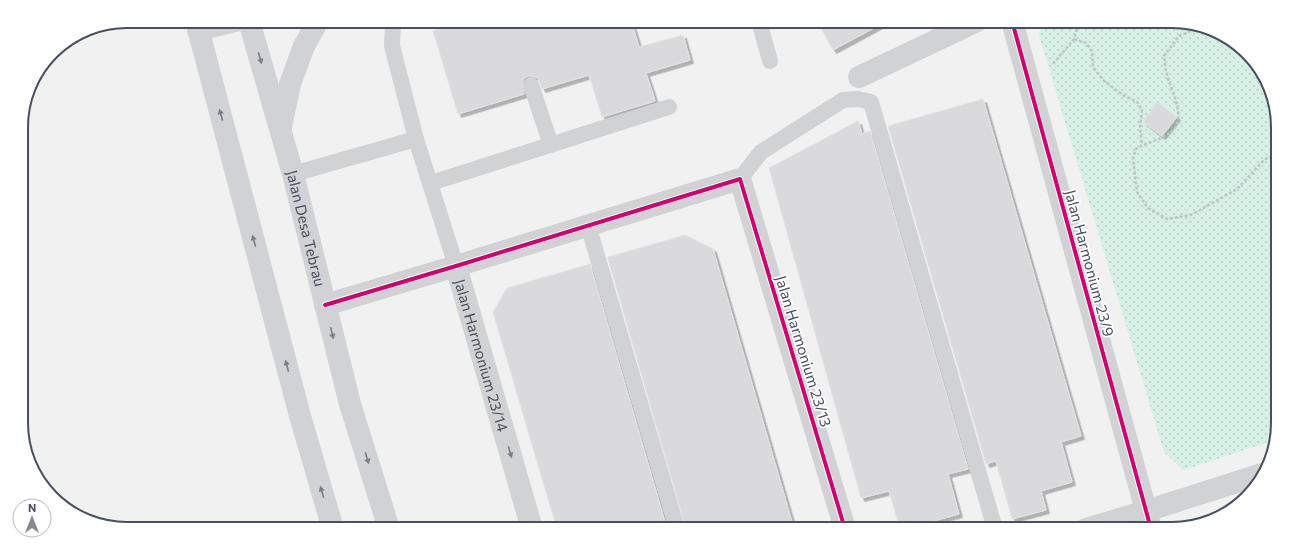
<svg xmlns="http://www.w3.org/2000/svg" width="1299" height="550" viewBox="0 0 1299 550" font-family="Commissioner,sans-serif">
  <defs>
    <pattern id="grass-dots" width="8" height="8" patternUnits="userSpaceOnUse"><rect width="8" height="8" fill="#d6f0e5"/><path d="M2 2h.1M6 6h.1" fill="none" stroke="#b9d0c7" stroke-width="1.8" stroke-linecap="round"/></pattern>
    <filter id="shadow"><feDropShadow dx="3.5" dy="3.5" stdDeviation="0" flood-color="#0004"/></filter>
  </defs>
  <rect width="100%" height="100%" fill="#f2f1f1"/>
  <!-- grass -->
  <path fill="url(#grass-dots)" d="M 1042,21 L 1172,21 L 1212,29 L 1256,62 L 1277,113 L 1278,423 L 1275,440 L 1183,470 L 1164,452 L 1039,35 Z"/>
  <!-- building -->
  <path fill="#dadadd" stroke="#e3e3e4" filter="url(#shadow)" d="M 465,21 L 631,21 L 639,47 L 683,35 L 690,60 L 646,73 L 655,101 L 602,117 L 589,75 L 542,89 L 538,78 L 533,76 L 528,76 L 524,78 L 522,83 L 524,94 L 458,114 L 433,31 Z
    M 817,21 L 887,21 L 833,50 Z
    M 983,99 L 1081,436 L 1061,442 L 1072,482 L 1041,491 L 1046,510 L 1012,519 L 996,461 L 986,464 L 888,126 Z
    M 1157,102 L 1177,117 L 1162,136 L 1143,122 Z
    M 858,121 L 862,134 L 870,131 L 968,469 L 948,474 L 959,514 L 904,529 L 900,529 L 889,491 L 861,498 L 769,168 Z
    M 685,235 L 713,249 L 794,529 L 686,529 L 608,259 L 608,257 Z
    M 590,264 L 667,529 L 557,529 L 537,462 L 493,312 L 507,288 Z"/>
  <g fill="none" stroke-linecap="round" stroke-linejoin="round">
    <!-- path -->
    <path stroke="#bcc6c6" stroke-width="2.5" stroke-dasharray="3 2" stroke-linecap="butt" d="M 1215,31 L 1198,28 L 1179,36 L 1164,56 C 1165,61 1165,66 1166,71 C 1170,91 1192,123 1165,136 C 1156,141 1146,143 1136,149 L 1133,158 L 1137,192 L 1148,208 L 1167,219 L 1191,215 L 1237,189 L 1264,160 L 1277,152
      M 1074,39 L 1086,43 L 1092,51 L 1093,67 L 1104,81 L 1123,95 L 1137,102 L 1142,110 L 1140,127 L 1142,145
      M 1053,64 L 1074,39 L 1079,21"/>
    <!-- service -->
    <path stroke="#d0d2d4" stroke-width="16" d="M 395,21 L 393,23 L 392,46 L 416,139 L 456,266
      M 759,21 L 770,61
      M 531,85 L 551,145
      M 293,174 L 416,139
      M 740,179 L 761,152 L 843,100 L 858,99 L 871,102 L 995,529
      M 431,183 L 669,107
      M 588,225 L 677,529"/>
    <!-- minor -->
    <g stroke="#d0d2d4" stroke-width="22">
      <path d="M 1012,21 L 1151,529"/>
      <path d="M 198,30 L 235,21"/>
      <path d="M 859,77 L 977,21"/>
      <path id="s1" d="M 456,266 L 532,529"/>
      <path d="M 325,305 L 456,266 L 740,179 L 845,529"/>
      <path d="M 1086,529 L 1146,511 L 1262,474"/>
    </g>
    <!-- secondary -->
    <g stroke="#d0d2d6" stroke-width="22">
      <path d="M 196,21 L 300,416 L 333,529"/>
      <path id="s2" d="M 249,21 L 293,174 L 350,404 L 389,529"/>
      <path d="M 281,127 L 290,84 L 304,46 L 318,21"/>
    </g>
    <!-- cycleway casing -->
    <g stroke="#fff" stroke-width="6">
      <path id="cycleway" d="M 1012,21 L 1151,529
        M 325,305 L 456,266 L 740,179 L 845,529"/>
    </g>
    <!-- cycleway -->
    <use href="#cycleway" stroke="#d6006c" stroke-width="4"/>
  </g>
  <!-- one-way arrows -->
  <defs><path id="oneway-solid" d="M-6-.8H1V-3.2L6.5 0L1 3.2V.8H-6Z"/></defs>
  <g fill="#787d88">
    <use href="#oneway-solid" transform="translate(260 58) rotate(74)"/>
    <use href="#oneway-solid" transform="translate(221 115) rotate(-105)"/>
    <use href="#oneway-solid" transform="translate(254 241) rotate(-105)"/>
    <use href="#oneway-solid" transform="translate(332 333) rotate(76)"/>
    <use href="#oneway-solid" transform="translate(287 366) rotate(-105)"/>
    <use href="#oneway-solid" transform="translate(367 458) rotate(73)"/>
    <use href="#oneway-solid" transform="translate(322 492) rotate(-106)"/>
  </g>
  <use fill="#787d87" href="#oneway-solid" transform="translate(510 452) rotate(74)"/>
  <g text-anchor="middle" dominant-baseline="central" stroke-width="3.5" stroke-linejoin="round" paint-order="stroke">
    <!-- street labels -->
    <g font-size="15" fill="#484f5e" stroke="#fff">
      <text stroke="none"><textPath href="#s2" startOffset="215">Jalan Desa Tebrau</textPath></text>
      <text transform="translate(1090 263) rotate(75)">Jalan Harmonium 23/9</text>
      <text transform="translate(804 351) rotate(73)">Jalan Harmonium 23/13</text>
      <text stroke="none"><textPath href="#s1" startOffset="93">Jalan Harmonium 23/14</textPath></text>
    </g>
  </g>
  <!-- crop -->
  <path d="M0 0H1299V550H0ZM127 28H1172A99 99 0 0 1 1271 127V423A99 99 0 0 1 1172 522H127A99 99 0 0 1 28 423V127A99 99 0 0 1 127 28Z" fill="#fff" fill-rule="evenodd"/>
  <path fill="none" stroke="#484f5e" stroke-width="2" d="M127 28H1172A99 99 0 0 1 1271 127V423A99 99 0 0 1 1172 522H127A99 99 0 0 1 28 423V127A99 99 0 0 1 127 28Z"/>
  <!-- north arrow -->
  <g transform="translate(32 518)"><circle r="19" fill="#ffffff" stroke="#b6b9bf"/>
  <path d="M0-3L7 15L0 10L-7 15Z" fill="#848891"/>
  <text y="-6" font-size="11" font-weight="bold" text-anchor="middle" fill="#484f5e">N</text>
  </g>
</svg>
